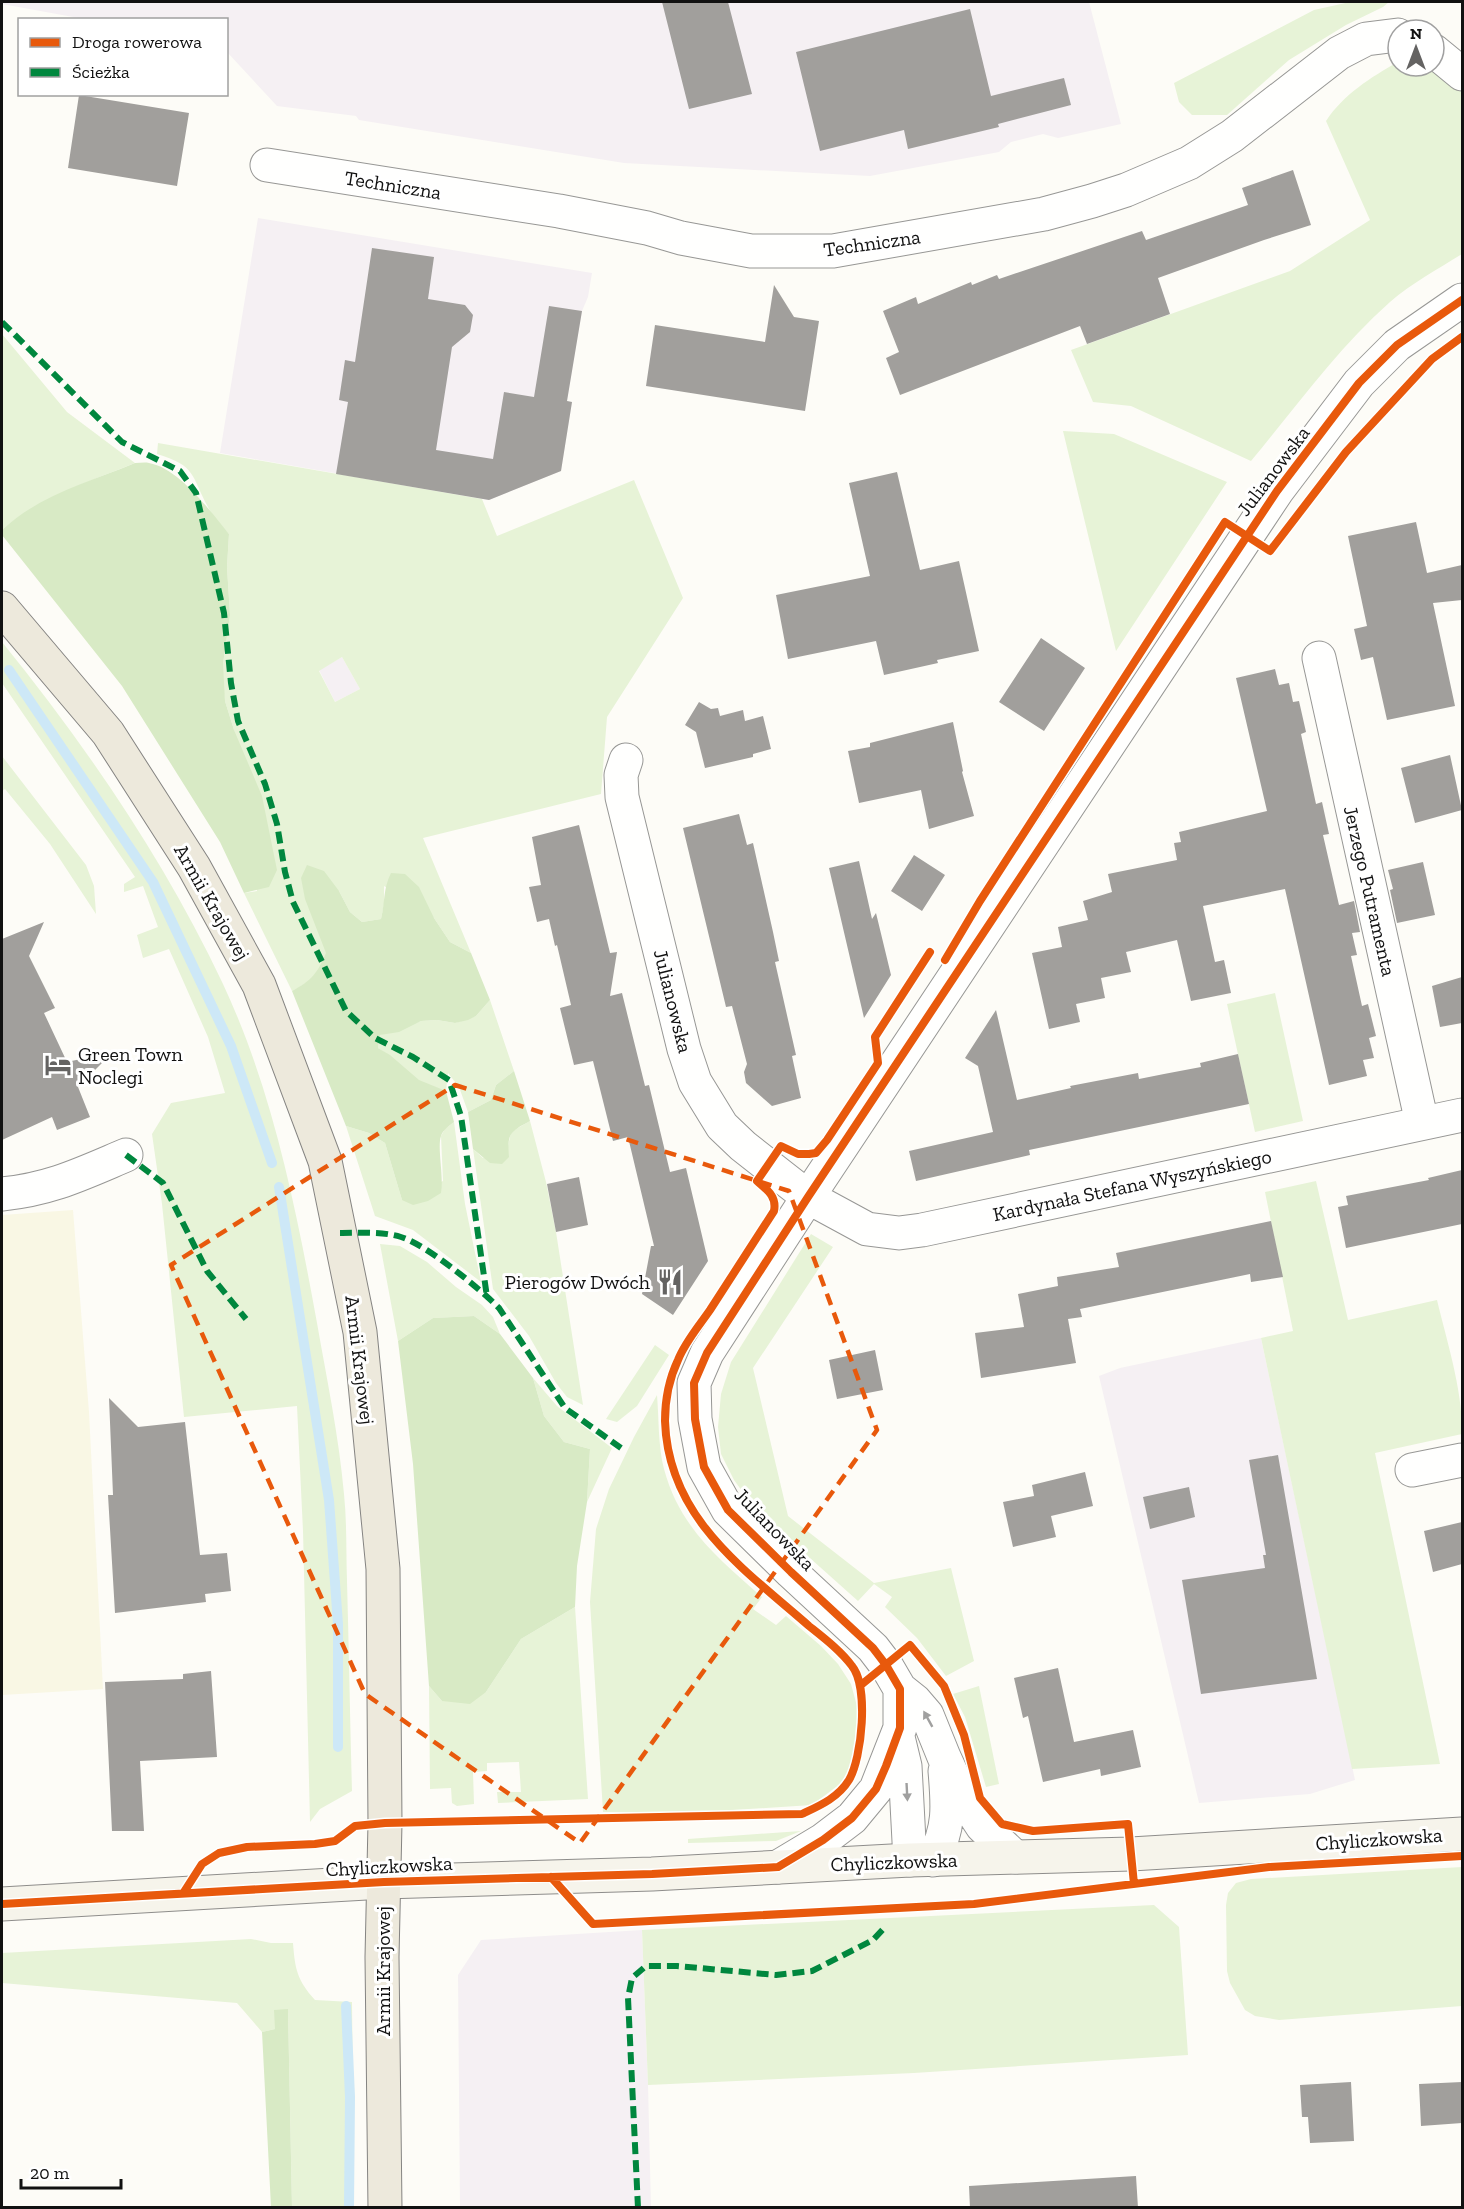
<svg xmlns="http://www.w3.org/2000/svg" width="1464" height="2209" viewBox="0 0 1464 2209" font-family="'Zilla Slab',serif">
  <rect width="100%" height="100%" fill="#fdfcf7"/>
  <!-- industrial -->
  <path fill="#f5f0f3" d="M 2,2 L 1089,2 L 1121,124 L 1058,138 L 1043,134 L 1011,142 L 999,152 L 870,176 L 624,163 L 359,120 L 356,116 L 277,106 L 227,52 L 226,20 L 84,19 L 2,4 Z
    M 258,218 L 592,273 L 588,297 L 582,311 L 567,401 L 572,402 L 561,471 L 489,500 L 220,453 Z
    M 342,657 L 360,689 L 335,702 L 319,670 Z
    M 1261,1338 L 1355,1780 L 1310,1794 L 1199,1803 L 1099,1376 L 1120,1368 Z
    M 642,1930 L 648,2085 L 651,2207 L 460,2207 L 458,1975 L 481,1940 Z"/>
  <!-- farmland -->
  <path fill="#f9f7e4" d="M 73,1210 L 89,1412 L 103,1689 L 2,1695 L 2,1215 Z"/>
  <!-- green -->
  <path fill="#e7f3d7" fill-rule="evenodd" d="M 1350,2 L 1389,2 L 1383,7 L 1346,25 L 1289,60 L 1227,115 L 1192,115 L 1179,102 L 1174,83 L 1314,10 Z
    M 1398,62 L 1398,66 C 1430,66 1438,74 1462,92 L 1462,254 C 1438,269 1412,283 1390,302 C 1338,348 1296,407 1251,461 L 1131,406 L 1093,402 L 1071,350 L 1290,271 L 1370,220 L 1326,121 C 1343,95 1371,77 1398,62 Z
    M 2,334 L 67,412 L 135,463 C 95,479 33,501 2,530 Z
    M 1063,431 L 1114,434 L 1227,482 L 1116,651 Z
    M 158,443 L 482,499 L 497,536 L 634,480 L 683,598 L 607,717 L 601,794 L 423,838 L 471,953 L 450,942 L 434,918 L 384,886 L 384,904 L 381,919 L 362,922 L 350,912 L 339,891 C 335,914 331,958 316,975 C 309,982 301,986 292,991 L 244,893 L 257,891 L 234,730 L 225,701 L 223,686 L 223,664 L 230,615 L 227,567 L 229,534 C 222,526 213,517 208,507 C 191,476 197,466 157,454 ZM 342,657 L 360,689 L 335,702 L 319,671 Z
    M 2,642 C 87,747 165,861 223,984 C 273,1091 296,1208 317,1323 C 327,1380 339,1437 344,1494 C 347,1523 346,1552 347,1581 C 349,1651 350,1721 352,1791 L 320,1809 L 310,1822 L 303,1531 L 297,1406 L 184,1417 L 162,1204 L 152,1134 L 171,1103 L 225,1093 L 208,1037 L 169,949 L 143,958 L 137,935 L 158,927 L 143,886 L 124,892 L 124,884 L 135,877 L 2,683 Z
    M 2,756 L 86,865 L 94,886 L 96,914 L 50,844 L 5,789 L 2,791 Z
    M 1275,993 L 1303,1121 L 1255,1132 L 1227,1004 Z
    M 490,1000 L 514,1071 L 496,1085 L 491,1100 L 468,1112 L 459,1087 L 448,1073 L 446,1091 C 438,1088 427,1086 419,1081 C 404,1072 394,1057 378,1048 L 380,1035 L 421,1021 L 437,1020 L 455,1023 L 476,1016 Z
    M 530,1121 L 546,1182 L 556,1232 L 583,1405 L 567,1397 L 556,1383 L 529,1336 L 493,1289 L 473,1149 L 483,1158 L 508,1146 L 511,1132 Z
    M 454,1122 L 465,1204 L 481,1282 L 413,1230 L 375,1216 L 346,1126 L 369,1133 L 385,1143 L 402,1200 L 443,1181 L 441,1136 L 445,1129 Z
    M 1316,1181 L 1348,1320 L 1437,1300 C 1447,1342 1463,1391 1462,1434 L 1375,1453 L 1440,1764 L 1352,1769 L 1261,1338 L 1293,1331 L 1265,1192 Z
    M 811,1234 L 833,1247 L 753,1368 L 788,1516 L 874,1583 L 951,1568 L 974,1661 L 946,1676 L 917,1638 L 885,1607 L 892,1597 L 874,1584 L 858,1601 L 755,1509 L 734,1480 L 721,1454 L 718,1427 L 721,1394 L 731,1362 Z
    M 380,1244 L 400,1246 L 427,1262 L 456,1287 L 482,1305 L 493,1317 L 500,1334 L 474,1316 L 433,1318 L 398,1341 Z
    M 655,1345 L 669,1355 L 637,1406 L 617,1422 L 606,1419 Z
    M 533,1378 L 557,1406 L 612,1448 L 587,1502 L 590,1449 L 564,1442 L 544,1416 Z
    M 657,1395 C 659,1419 658,1446 664,1469 C 680,1528 718,1558 762,1597 L 753,1609 L 776,1625 L 786,1616 L 821,1646 L 838,1664 L 851,1684 L 858,1710 L 853,1759 L 847,1773 L 840,1784 L 812,1805 L 687,1813 L 603,1812 L 590,1602 L 596,1529 L 609,1489 L 634,1437 Z
    M 575,1607 L 588,1799 L 498,1803 L 497,1792 L 521,1792 L 519,1762 L 487,1763 L 487,1771 L 473,1772 L 474,1804 L 457,1806 L 452,1803 L 451,1788 L 430,1789 L 429,1686 L 442,1701 L 486,1692 L 521,1639 Z
    M 979,1686 L 999,1784 L 986,1787 L 965,1717 L 953,1694 Z
    M 801,1831 L 776,1841 L 688,1843 L 688,1839 Z
    M 1462,1867 L 1462,2006 L 1279,2020 L 1255,2016 L 1245,2010 L 1230,1983 L 1227,1971 L 1226,1905 L 1228,1893 L 1236,1883 L 1251,1879 Z
    M 1154,1905 L 1179,1927 L 1188,2055 L 914,2073 L 648,2085 L 642,1930 Z
    M 251,1939 L 271,1943 L 293,1943 C 295,1969 297,1980 315,2000 L 352,2002 L 354,2207 L 292,2207 L 288,2009 L 275,2029 L 262,2032 L 237,2003 L 2,1983 L 2,1953 Z"/>
  <!-- forest -->
  <path fill="#d8eac5" d="M 135,463 C 140,463 145,462 149,463 C 179,468 211,512 229,534 L 227,567 L 230,615 L 223,664 L 225,701 L 234,730 L 262,796 L 277,870 L 269,887 L 244,893 L 220,842 L 122,686 L 2,535 L 2,530 C 41,494 87,483 135,463 Z
    M 307,865 L 324,871 L 339,891 L 350,912 L 362,922 L 381,919 C 385,902 383,889 391,873 L 405,874 L 419,887 L 434,918 L 450,942 L 471,953 L 490,1000 L 476,1016 L 468,1020 L 455,1023 L 437,1020 L 421,1021 L 399,1032 L 380,1035 L 378,1048 L 390,1055 L 419,1080 L 446,1091 L 454,1122 C 449,1126 443,1130 441,1136 C 437,1148 444,1176 441,1193 L 428,1201 L 413,1205 L 402,1200 L 385,1143 L 369,1133 L 346,1126 L 292,991 C 312,980 317,974 326,953 L 305,899 L 301,878 Z
    M 514,1071 L 530,1121 C 510,1132 507,1133 509,1157 L 502,1164 L 490,1163 L 473,1149 L 468,1112 L 491,1100 L 496,1085 Z
    M 474,1316 L 500,1334 L 533,1378 L 544,1416 L 564,1442 L 590,1449 L 587,1502 L 577,1566 L 575,1607 L 521,1639 L 486,1692 L 470,1704 L 442,1701 L 429,1686 L 413,1464 L 398,1341 L 433,1318 Z
    M 288,2009 L 292,2207 L 271,2207 L 262,2032 L 275,2029 L 274,2010 Z"/>
  <g fill="none" stroke-linecap="round" stroke-linejoin="round">
    <!-- stream -->
    <path stroke="#cde8f7" stroke-width="10" d="M 9,670 L 153,882 L 231,1046 L 272,1163
      M 279,1187 L 329,1500 L 338,1624 L 338,1747
      M 346,2006 L 350,2097 L 349,2208"/>
  </g>
  <!-- building -->
  <path fill="#a19f9c" d="M 662,2 L 728,2 L 752,94 L 689,109 Z
    M 970,9 L 991,96 L 1064,78 L 1071,105 L 998,124 L 999,127 L 908,149 L 904,130 L 820,151 L 796,52 Z
    M 79,95 L 189,113 L 177,186 L 68,168 Z
    M 1293,170 L 1311,225 L 1264,240 L 1158,278 L 1170,314 L 1087,344 L 1080,326 L 900,395 L 886,358 L 899,352 L 883,311 L 916,297 L 918,304 L 971,282 L 972,285 L 997,275 L 999,279 L 1142,231 L 1146,240 L 1248,205 L 1242,188 Z
    M 372,248 L 434,257 L 428,299 L 465,305 L 473,315 L 470,332 L 452,347 L 436,450 L 493,459 L 504,392 L 534,397 L 549,306 L 582,311 L 567,401 L 572,402 L 561,471 L 489,500 L 336,474 L 348,402 L 339,400 L 345,360 L 355,362 Z
    M 774,285 L 794,317 L 819,321 L 805,411 L 646,386 L 655,325 L 765,342 Z
    M 897,472 L 920,570 L 959,561 L 979,651 L 937,660 L 938,663 L 884,675 L 876,641 L 788,659 L 776,595 L 870,576 L 849,483 Z
    M 1416,522 L 1427,573 L 1462,565 L 1462,600 L 1433,603 L 1455,706 L 1387,720 L 1373,657 L 1361,660 L 1354,629 L 1367,626 L 1348,536 Z
    M 1041,638 L 1085,668 L 1044,731 L 999,702 Z
    M 1275,669 L 1279,685 L 1289,683 L 1293,702 L 1299,701 L 1306,732 L 1301,734 L 1316,804 L 1322,802 L 1329,834 L 1323,835 L 1339,905 L 1354,901 L 1360,932 L 1352,933 L 1357,955 L 1351,956 L 1362,1006 L 1368,1004 L 1376,1036 L 1369,1038 L 1374,1058 L 1363,1060 L 1367,1076 L 1329,1085 L 1285,889 L 1203,906 L 1215,962 L 1224,960 L 1231,993 L 1191,1001 L 1177,940 L 1126,952 L 1131,972 L 1101,978 L 1105,998 L 1076,1004 L 1080,1022 L 1049,1029 L 1032,953 L 1062,947 L 1058,927 L 1088,920 L 1083,901 L 1112,892 L 1108,874 L 1177,860 L 1174,843 L 1181,842 L 1179,832 L 1267,811 L 1236,678 Z
    M 699,702 L 711,709 L 718,708 L 720,716 L 743,710 L 745,721 L 763,716 L 771,749 L 753,754 L 753,757 L 705,768 L 696,732 L 685,725 Z
    M 953,722 L 963,771 L 962,772 L 974,816 L 929,829 L 921,790 L 859,803 L 848,751 L 870,747 L 870,743 Z
    M 1450,755 L 1462,810 L 1415,823 L 1401,768 Z
    M 739,814 L 747,845 L 753,843 L 773,932 L 779,961 L 775,962 L 796,1055 L 792,1056 L 801,1098 L 772,1106 L 746,1083 L 744,1072 L 747,1064 L 732,1006 L 726,1007 L 683,828 Z
    M 579,825 L 610,953 L 617,952 L 610,996 L 622,993 L 645,1086 L 649,1085 L 670,1172 L 686,1168 L 708,1261 L 673,1315 L 642,1294 L 651,1246 L 654,1246 L 628,1137 L 613,1141 L 593,1061 L 574,1065 L 560,1008 L 571,1005 L 557,945 L 555,946 L 549,919 L 537,922 L 529,887 L 541,885 L 532,837 Z
    M 914,855 L 945,875 L 922,911 L 891,891 Z
    M 859,861 L 872,919 L 876,913 L 891,975 L 864,1018 L 829,868 Z
    M 1423,862 L 1435,915 L 1397,923 L 1390,890 L 1393,889 L 1388,870 Z
    M 44,922 L 29,956 L 55,1008 L 44,1013 L 67,1062 L 113,1052 L 78,1087 L 90,1117 L 57,1130 L 52,1117 L 2,1140 L 2,939 Z
    M 1462,977 L 1462,1023 L 1440,1027 L 1432,986 Z
    M 996,1010 L 1017,1100 L 1071,1088 L 1070,1086 L 1138,1073 L 1139,1079 L 1164,1074 L 1201,1067 L 1200,1063 L 1238,1054 L 1249,1104 L 1029,1150 L 1030,1155 L 916,1181 L 909,1151 L 993,1132 L 978,1066 L 965,1058 Z
    M 1462,1170 L 1462,1224 L 1346,1248 L 1338,1207 L 1348,1205 L 1346,1196 L 1429,1180 L 1428,1178 Z
    M 579,1177 L 588,1225 L 556,1232 L 547,1184 Z
    M 1271,1221 L 1283,1277 L 1251,1282 L 1250,1274 L 1080,1309 L 1082,1317 L 1068,1319 L 1076,1363 L 981,1378 L 975,1333 L 1024,1327 L 1018,1294 L 1058,1286 L 1057,1277 L 1119,1267 L 1116,1253 Z
    M 875,1350 L 883,1390 L 837,1399 L 829,1360 Z
    M 109,1398 L 138,1427 L 185,1422 L 200,1555 L 227,1553 L 231,1591 L 205,1594 L 206,1602 L 115,1613 L 108,1495 L 113,1495 Z
    M 1278,1455 L 1317,1679 L 1201,1694 L 1182,1580 L 1265,1568 L 1263,1555 L 1266,1555 L 1249,1460 Z
    M 1085,1472 L 1093,1506 L 1051,1516 L 1056,1537 L 1013,1547 L 1003,1502 L 1034,1496 L 1032,1485 Z
    M 1189,1487 L 1195,1517 L 1150,1529 L 1143,1497 Z
    M 1462,1522 L 1462,1564 L 1433,1572 L 1424,1531 Z
    M 1058,1668 L 1074,1742 L 1133,1730 L 1141,1767 L 1101,1776 L 1100,1769 L 1043,1782 L 1028,1716 L 1023,1718 L 1014,1678 Z
    M 211,1671 L 217,1757 L 140,1761 L 144,1831 L 112,1831 L 105,1682 L 183,1679 L 183,1674 Z
    M 1351,2082 L 1354,2141 L 1310,2143 L 1308,2117 L 1302,2117 L 1300,2085 Z
    M 1462,2082 L 1462,2123 L 1421,2126 L 1419,2084 Z
    M 1136,2176 L 1138,2208 L 970,2208 L 969,2186 Z"/>
  <g fill="none" stroke-linecap="round" stroke-linejoin="round">
    <!-- street casing -->
    <g stroke="#979795" stroke-width="35">
      <path id="street" d="M 1434,51 L 1462,74
        M 267,165 L 559,211 L 647,228 L 681,238 L 751,251 L 833,251 L 1044,214 L 1092,201 L 1126,190 L 1189,163 L 1232,136 L 1339,53 L 1366,39 L 1398,35
        M 1319,658 L 1422,1123
        M 626,760 L 621,775 L 622,797 L 684,1049 L 695,1082 L 722,1126 L 743,1146 L 808,1197 L 867,1229 L 899,1233 L 922,1230 L 1462,1115
        M 2,1194 C 51,1189 81,1174 126,1155
        M 1412,1470 L 1462,1460
        M 898,1737 L 905,1766 L 910,1860
        M 1015,1857 L 982,1826 L 961,1794 L 944,1757 L 927,1715 L 915,1701 L 900,1689 L 886,1665 L 873,1648 L 791,1572 L 728,1510 L 704,1467 L 695,1419 L 694,1383 L 707,1353 L 808,1197 L 1277,491 L 1359,383 L 1397,345 L 1462,300
        M 933,1860 C 950,1828 948,1806 945,1771
        M 778,1867 L 823,1840 L 852,1818 L 876,1789 L 900,1728 L 900,1689"/>
    </g>
    <!-- secondary casing -->
    <g stroke="#8e8d8b" stroke-width="35">
      <path id="secondary" d="M 2,1904 L 384,1882 L 652,1874 L 910,1860 L 1131,1854 L 1462,1834"/>
    </g>
    <!-- primary casing -->
    <g stroke="#858482" stroke-width="35">
      <path id="primary" d="M 2,608 L 108,733 L 194,867 L 259,985 L 325,1161 L 360,1332 L 383,1569 L 385,1823 L 382,1957 L 385,2208"/>
    </g>
    <!-- street -->
    <use href="#street" stroke="#fffffe" stroke-width="33"/>
    <!-- secondary -->
    <use href="#secondary" stroke="#f6f4eb" stroke-width="33"/>
    <!-- primary -->
    <use href="#primary" stroke="#ede9dc" stroke-width="33"/>
    <!-- quiet -->
    <path stroke="#00873e" stroke-width="6" stroke-dasharray="12 6" stroke-linecap="butt" d="M 2,322 L 122,442 L 180,471 L 196,493 L 224,613 L 231,683 L 238,721 L 265,784 L 277,824 L 285,872 L 293,902 L 346,1011 L 375,1038 L 413,1057 L 449,1080 L 461,1116 L 487,1297
      M 126,1155 L 163,1183 L 207,1271 L 246,1319
      M 340,1233 C 360,1233 381,1231 401,1237 C 427,1245 479,1288 499,1308 L 565,1408 L 621,1448
      M 638,2208 L 628,1998 L 632,1978 L 646,1966 L 677,1966 L 776,1975 L 812,1971 L 873,1940 L 886,1926"/>
    <!-- cycleway casing -->
    <g stroke="#fff" stroke-width="11">
      <path id="cycleway" d="M 945,960 L 980,901 L 1225,522 L 1270,551 L 1346,452 L 1432,359 L 1462,337
        M 861,1685 L 910,1645 L 944,1686 L 964,1735 L 980,1798 L 1002,1824 L 1033,1831 L 1128,1824 L 1134,1884
        M 551,1877 L 593,1924 L 974,1904 L 1269,1867 L 1462,1856
        M 184,1892 L 202,1864 L 219,1853 L 247,1847 L 315,1844 L 335,1841 L 355,1826 L 385,1823 L 802,1814 C 819,1806 838,1798 849,1780 C 862,1758 869,1687 852,1666 C 841,1651 824,1638 809,1626 C 744,1569 668,1518 665,1421 C 665,1400 669,1379 678,1360 C 685,1342 699,1326 710,1310 C 731,1277 753,1244 774,1211 C 777,1196 767,1190 757,1181 L 781,1146 L 798,1154 L 809,1154 L 816,1153 L 827,1140 L 878,1063 L 875,1037 L 930,952
        M 2,1904 L 384,1882 L 652,1874 L 778,1867 L 823,1840 L 852,1818 L 876,1789 L 886,1766 L 900,1728 L 900,1689 L 886,1665 L 873,1648 L 791,1572 L 728,1510 L 704,1467 L 695,1419 L 694,1383 L 707,1353 L 808,1197 L 1277,491 L 1359,383 L 1397,345 L 1462,300"/>
    </g>
    <!-- cycleway -->
    <use href="#cycleway" stroke="#e8590c" stroke-width="8"/>
  </g>
  <!-- one-way arrows -->
  <defs><path id="oneway-solid" d="M-6-.8H1V-3.2L6.5 0L1 3.2V.8H-6Z" transform="scale(1.5)"/></defs>
  <g fill="#a0a09f">
    <use href="#oneway-solid" transform="translate(928 1719) rotate(-119)"/>
    <use href="#oneway-solid" transform="translate(907 1792) rotate(87)"/>
  </g>
  <!-- marked area -->
  <path fill="none" stroke="#e8590c" stroke-width="4.5" stroke-dasharray="12 8" stroke-linejoin="round" d="M 455,1085 L 789,1191 L 877,1430 L 580,1843 L 365,1694 L 171,1265 Z"/>
  <!-- icons -->
  <defs>
    <g id="hotel-bare" transform="scale(2.07)"><path d="M-6-4.5h1.5V1H6V5H4.5V3h-9V5H-6ZM-4 0a1.8 1.8 0 1 1 3.6 0ZM.5 0V-2.5h3Q6-2.5 6 0Z" fill="#646362" stroke="#fff" stroke-width="2.5" paint-order="stroke"/></g>
    <g id="restaurant-bare" transform="scale(2.07)"><path d="M-5-6h1v4h1v-4h1v4h1v-4h1v5L-1.5 .5V6h-2V.5L-5-1ZM5-6V6H3V1.5H1.5Q1.5-4 5-6Z" fill="#646362" stroke="#fff" stroke-width="2.5" paint-order="stroke"/></g>
  </defs>
  <g fill-rule="evenodd">
    <use href="#hotel-bare" x="58" y="1065"/>
    <use href="#restaurant-bare" x="670" y="1282"/>
  </g>
  <g text-anchor="middle" dominant-baseline="central" stroke-width="6" stroke-linejoin="round" paint-order="stroke">
    <!-- street labels -->
    <g font-size="20" fill="#111" stroke="#fff">
      <text transform="translate(393 185) rotate(9)">Techniczna</text>
      <text transform="translate(872 243) rotate(-8)">Techniczna</text>
      <text transform="translate(1273 471) rotate(-53)">Julianowska</text>
      <text transform="translate(1370 891) rotate(77)">Jerzego Putramenta</text>
      <text transform="translate(212 902) rotate(60)">Armii Krajowej</text>
      <text transform="translate(673 1001) rotate(76)">Julianowska</text>
      <text transform="translate(1132 1185) rotate(-12)">Kardynała Stefana Wyszyńskiego</text>
      <text transform="translate(360 1360) rotate(83)">Armii Krajowej</text>
      <text transform="translate(775 1529) rotate(46)">Julianowska</text>
      <text transform="translate(1379 1839) rotate(-4)">Chyliczkowska</text>
      <text transform="translate(894 1862) rotate(-2)">Chyliczkowska</text>
      <text transform="translate(389 1866) rotate(-3)">Chyliczkowska</text>
      <text transform="translate(383 1971) rotate(-90)">Armii Krajowej</text>
    </g>
    <!-- poi labels -->
    <g font-size="20" fill="#111" stroke="#fff" text-anchor="start">
      <text x="78" y="1054">Green Town<tspan x="78" dy="23">Noclegi</tspan></text>
      <text x="650" y="1282" text-anchor="end">Pierogów Dwóch</text>
    </g>
  </g>
  <!-- border -->
  <rect width="1464" height="2209" fill="none" stroke="#111111" stroke-width="6"/>
  <!-- legend -->
  <rect x="18" y="18" width="210" height="78" fill="#ffffff" stroke="#a0a0a0" stroke-width="1.5"/>
  <rect x="30" y="38" width="30" height="9" fill="#e8590c" stroke="#a0a0a0" stroke-width="1.5"/>
  <text x="72" y="48" font-size="18" fill="#111111">Droga rowerowa</text>
  <rect x="30" y="68" width="30" height="9" fill="#00873e" stroke="#a0a0a0" stroke-width="1.5"/>
  <text x="72" y="78" font-size="18" fill="#111111">Ścieżka</text>
  <!-- north arrow -->
  <g transform="translate(1416 48)"><circle r="28" fill="#ffffff" stroke="#a0a0a0" stroke-width="1.5"/>
  <path d="M0-4.5L10 22L0 15L-10 22Z" fill="#646362"/>
  <text y="-9" font-size="16" font-weight="bold" text-anchor="middle" fill="#111111">N</text>
  </g>
  <!-- scale -->
  <path d="M21 2179v9h100v-9" fill="none" stroke="#111111" stroke-width="3"/>
  <text x="30" y="2179" font-size="18" fill="#111111" stroke="#ffffff" stroke-width="4.5" paint-order="stroke">20 m</text>
</svg>
